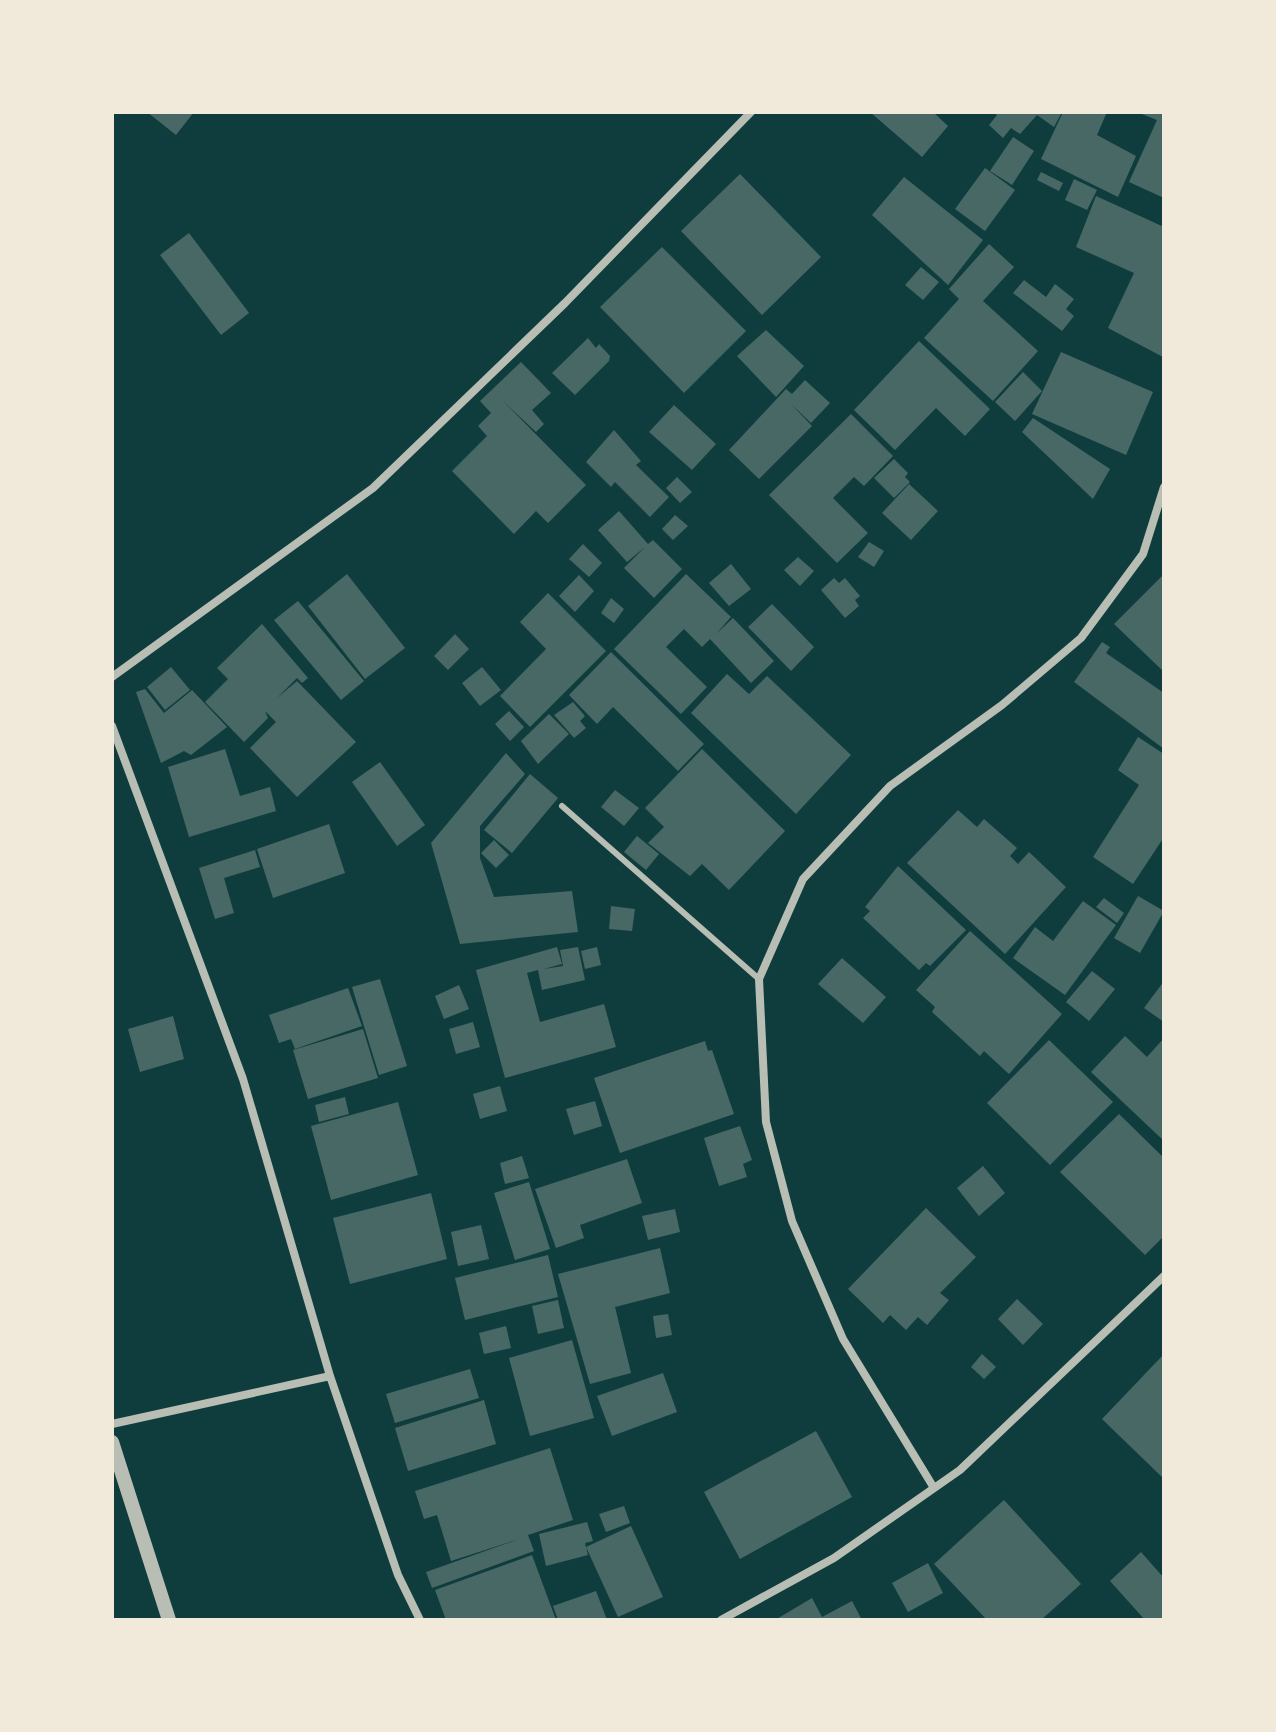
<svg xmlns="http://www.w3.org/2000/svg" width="1276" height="1732" viewBox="0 0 1276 1732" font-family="Roboto,sans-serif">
  <rect width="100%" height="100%" fill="#0f3d3e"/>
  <!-- building -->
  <path fill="#486865" d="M 147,112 L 194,112 L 176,135 Z
    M 870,112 L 933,112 L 948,126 L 922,157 Z
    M 993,112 L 1062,112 L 1054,127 L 1037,115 L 1020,134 L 1011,128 L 1003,138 L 989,125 L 997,115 Z
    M 1063,112 L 1107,112 L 1097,135 L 1136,156 L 1118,197 L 1041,159 Z
    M 1137,112 L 1164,112 L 1164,198 L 1129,182 L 1157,120 Z
    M 1013,137 L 1034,151 L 1012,185 L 990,171 Z
    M 985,168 L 1015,190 L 985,231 L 955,209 Z
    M 1041,172 L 1063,183 L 1059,191 L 1037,180 Z
    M 740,174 L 821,257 L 762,315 L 681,231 Z
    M 904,177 L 983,240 L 948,285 L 872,215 Z
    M 1074,179 L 1097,190 L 1087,210 L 1065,200 Z
    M 1096,196 L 1164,227 L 1163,357 L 1108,328 L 1134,273 L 1076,247 Z
    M 189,233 L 249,313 L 221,335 L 160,255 Z
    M 989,244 L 1014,267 L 983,301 L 1038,351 L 993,401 L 924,338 L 959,299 L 949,289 Z
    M 662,247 L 746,331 L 684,393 L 600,307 Z
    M 921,267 L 939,282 L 923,300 L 905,285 Z
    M 1024,280 L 1046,297 L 1055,284 L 1074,299 L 1066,309 L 1074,316 L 1062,331 L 1013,293 Z
    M 766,330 L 804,366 L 776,397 L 737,356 Z
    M 588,338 L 596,348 L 599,344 L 610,356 L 609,361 L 575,395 L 552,373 Z
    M 919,341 L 990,409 L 965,436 L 936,408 L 895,450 L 854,410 Z
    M 1061,352 L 1153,392 L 1126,455 L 1032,414 Z
    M 521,362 L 551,393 L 532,410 L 544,424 L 536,432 L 503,401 L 586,485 L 548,523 L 536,511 L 514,534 L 452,471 L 487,436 L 478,426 L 491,413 L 480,401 Z
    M 1023,372 L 1042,391 L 1015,421 L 995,402 Z
    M 805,380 L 830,403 L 811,423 L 790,403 L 812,426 L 759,479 L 729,450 L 786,389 L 792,394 Z
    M 674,405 L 716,444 L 692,470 L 649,432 Z
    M 851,414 L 893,456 L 864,486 L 854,477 L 833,498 L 868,533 L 837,563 L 769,495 Z
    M 1033,418 L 1110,469 L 1093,499 L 1022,432 Z
    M 614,430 L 641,461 L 636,465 L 669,497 L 650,517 L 615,482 L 611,487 L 586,462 Z
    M 894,459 L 908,473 L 905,477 L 910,482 L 894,498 L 874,478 Z
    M 677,477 L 692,492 L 680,503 L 666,488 Z
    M 909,484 L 938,511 L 911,540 L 882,513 Z
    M 619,511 L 648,544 L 653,540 L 682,569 L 654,598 L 624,568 L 645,547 L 627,562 L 598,530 Z
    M 675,515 L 688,526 L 673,540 L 662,529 Z
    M 869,542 L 884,551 L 874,567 L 858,557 Z
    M 583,544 L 602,563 L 589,577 L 569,559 Z
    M 798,557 L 814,571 L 800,586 L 784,570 Z
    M 731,564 L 751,589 L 729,606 L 709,583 Z
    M 347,574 L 405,648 L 365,679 L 308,606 Z
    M 686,574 L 731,617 L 716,634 L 733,618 L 774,661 L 751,683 L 710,639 L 702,647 L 684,629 L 666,647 L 707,687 L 681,714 L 614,649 Z
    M 1164,574 L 1164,672 L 1114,624 Z
    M 579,575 L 594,591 L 575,612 L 559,596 Z
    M 834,578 L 839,583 L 845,578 L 860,596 L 855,600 L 859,606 L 845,618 L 821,590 Z
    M 548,593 L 606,651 L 530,727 L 500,696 L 546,649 L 520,622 Z
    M 611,598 L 624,609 L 614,623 L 601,613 Z
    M 298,601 L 364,681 L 341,700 L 274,620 Z
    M 772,604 L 814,647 L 791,671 L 748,627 Z
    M 262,624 L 308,678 L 302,683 L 297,678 L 277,698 L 297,681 L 356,742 L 297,797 L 250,748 L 276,722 L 265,711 L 268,718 L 244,742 L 205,702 L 228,679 L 217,668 Z
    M 455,634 L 469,649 L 448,670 L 434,656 Z
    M 1102,642 L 1110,647 L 1106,653 L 1164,693 L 1164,749 L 1074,682 Z
    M 611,652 L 704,744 L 678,771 L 613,707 L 597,724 L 569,695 Z
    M 171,667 L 190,690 L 165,710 L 147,687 Z
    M 482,667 L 501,690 L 480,706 L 462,683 Z
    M 727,674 L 749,694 L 767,676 L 851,755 L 796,814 L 691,713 Z
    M 145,689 L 164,713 L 192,690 L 227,727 L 191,755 L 184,751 L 161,763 L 136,692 Z
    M 573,702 L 585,716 L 580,721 L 586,728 L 574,738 L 554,715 Z
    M 509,711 L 524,727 L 510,741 L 495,724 Z
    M 549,714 L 569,734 L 538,764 L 521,741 Z
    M 1138,737 L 1164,754 L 1164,837 L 1133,884 L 1093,857 L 1139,785 L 1118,770 Z
    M 225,749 L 240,796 L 270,787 L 276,811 L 189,837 L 168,767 Z
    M 702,749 L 785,831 L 729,890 L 702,864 L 690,876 L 648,843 L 664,827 L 645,808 Z
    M 506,753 L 525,774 L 480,826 L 480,858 L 494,897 L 572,891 L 578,932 L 460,944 L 431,843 Z
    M 380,762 L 425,825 L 397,846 L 352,782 Z
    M 530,774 L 558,798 L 512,853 L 484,830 Z
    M 615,790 L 639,808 L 624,826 L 601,807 Z
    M 958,810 L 977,827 L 984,819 L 1017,848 L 1010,856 L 1018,864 L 1029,852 L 1066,887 L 1005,954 L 907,863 Z
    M 329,824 L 345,873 L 273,898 L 257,849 Z
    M 637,836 L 659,854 L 646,870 L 624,852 Z
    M 494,840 L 509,855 L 496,868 L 481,853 Z
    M 255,850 L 260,867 L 224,878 L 234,913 L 215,919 L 199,868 Z
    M 898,866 L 966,930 L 930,966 L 926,963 L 919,970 L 863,918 L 870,911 L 865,907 Z
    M 1138,896 L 1164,911 L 1140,953 L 1114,938 Z
    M 1104,898 L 1124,913 L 1117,923 L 1096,907 Z
    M 1083,901 L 1116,925 L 1065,995 L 1013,958 L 1035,927 L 1053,941 Z
    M 611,906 L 635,909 L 632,931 L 609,929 Z
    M 970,931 L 1062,1014 L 1009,1074 L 984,1051 L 980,1056 L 932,1012 L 935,1007 L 916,990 Z
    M 557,947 L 562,964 L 544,969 L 563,966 L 560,950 L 578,947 L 585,980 L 542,990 L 538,970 L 527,973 L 540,1022 L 604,1004 L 616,1047 L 505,1078 L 476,970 Z
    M 597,947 L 601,965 L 585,969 L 581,951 Z
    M 842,958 L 886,997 L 863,1023 L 818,984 Z
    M 1092,971 L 1115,989 L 1089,1021 L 1066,1002 Z
    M 380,979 L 407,1066 L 379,1075 L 352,987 Z
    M 1164,981 L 1164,1022 L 1144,1008 Z
    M 459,985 L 469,1009 L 444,1019 L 435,996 Z
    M 348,988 L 362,1026 L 295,1049 L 291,1039 L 279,1043 L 269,1015 Z
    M 173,1016 L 184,1059 L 140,1072 L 128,1029 Z
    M 473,1022 L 480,1047 L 456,1054 L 449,1029 Z
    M 363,1029 L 378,1078 L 308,1099 L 293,1050 Z
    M 1125,1036 L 1147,1057 L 1164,1038 L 1164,1141 L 1091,1072 Z
    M 1049,1040 L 1113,1102 L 1050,1165 L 987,1103 Z
    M 705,1041 L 708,1051 L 712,1050 L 734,1114 L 620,1153 L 594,1078 Z
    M 500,1086 L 507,1111 L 480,1119 L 473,1094 Z
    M 345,1097 L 349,1114 L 319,1122 L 315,1105 Z
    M 595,1101 L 602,1126 L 574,1135 L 566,1109 Z
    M 398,1102 L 418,1175 L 331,1200 L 311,1126 Z
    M 1119,1114 L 1164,1158 L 1164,1236 L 1145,1255 L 1060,1172 Z
    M 740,1126 L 752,1160 L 743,1164 L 747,1177 L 719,1186 L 704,1138 Z
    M 522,1156 L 529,1178 L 505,1184 L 500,1163 Z
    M 627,1159 L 642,1203 L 580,1225 L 584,1238 L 556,1248 L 535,1189 Z
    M 983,1166 L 1005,1193 L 979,1216 L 957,1188 Z
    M 529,1182 L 550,1249 L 515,1260 L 494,1193 Z
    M 431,1193 L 447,1259 L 350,1284 L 333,1218 Z
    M 926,1208 L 976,1257 L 940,1293 L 949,1300 L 927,1325 L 918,1317 L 906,1330 L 890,1315 L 883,1323 L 848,1289 Z
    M 675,1209 L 680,1232 L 648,1240 L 642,1216 Z
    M 481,1225 L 489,1259 L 458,1266 L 451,1232 Z
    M 660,1248 L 670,1293 L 615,1307 L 631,1373 L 590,1384 L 558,1274 Z
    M 548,1255 L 558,1297 L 465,1320 L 455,1278 Z
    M 1017,1299 L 1043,1324 L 1023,1345 L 998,1319 Z
    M 558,1300 L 564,1328 L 538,1334 L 532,1306 Z
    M 668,1314 L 672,1335 L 656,1338 L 653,1316 Z
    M 506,1326 L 511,1348 L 484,1354 L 479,1333 Z
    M 572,1340 L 594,1418 L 530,1436 L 509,1358 Z
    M 982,1354 L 996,1367 L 984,1379 L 971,1367 Z
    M 1164,1354 L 1164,1479 L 1102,1419 Z
    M 470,1369 L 479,1398 L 395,1423 L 386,1394 Z
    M 663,1373 L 677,1412 L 612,1436 L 597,1396 Z
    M 484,1400 L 496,1444 L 408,1471 L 395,1428 Z
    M 816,1431 L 852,1497 L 740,1559 L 704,1492 Z
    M 550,1448 L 573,1520 L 528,1535 L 534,1551 L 432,1588 L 426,1572 L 519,1539 L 451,1561 L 437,1515 L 424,1519 L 415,1491 Z
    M 1004,1500 L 1081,1584 L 1041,1620 L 987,1620 L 934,1564 Z
    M 624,1506 L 630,1523 L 606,1532 L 599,1514 Z
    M 587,1522 L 593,1541 L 585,1543 L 588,1555 L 546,1566 L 539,1534 Z
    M 631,1526 L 663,1597 L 618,1617 L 586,1547 Z
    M 1141,1552 L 1164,1578 L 1164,1620 L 1145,1620 L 1110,1581 Z
    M 532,1555 L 556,1620 L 446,1620 L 435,1590 Z
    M 928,1563 L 943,1593 L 908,1612 L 892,1583 Z
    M 596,1591 L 607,1620 L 558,1620 L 553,1606 Z
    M 812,1598 L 822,1617 L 852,1601 L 862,1620 L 775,1620 Z"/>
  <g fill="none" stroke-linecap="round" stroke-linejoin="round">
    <!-- service -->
    <path stroke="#b8beb3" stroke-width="6" d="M 562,806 L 759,979"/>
    <!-- minor -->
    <path stroke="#b8beb3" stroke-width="8" d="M 112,677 L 373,488 L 565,303 L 751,112
      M 112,726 L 243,1079 L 330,1376 L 398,1575 L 420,1620
      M 112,1424 L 330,1376
      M 934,1488 L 843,1339 L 792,1221 L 766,1122 L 759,979 L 803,879 L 890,786 L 1002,705 L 1081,638 L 1143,554 L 1164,487
      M 721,1620 L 834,1558 L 960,1470 L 1164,1276"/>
    <!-- tertiary -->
    <path stroke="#b8beb3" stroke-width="14" d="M 112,1442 L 169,1620"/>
  </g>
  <!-- border -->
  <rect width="1276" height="1732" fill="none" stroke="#f1e9da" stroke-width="228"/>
</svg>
